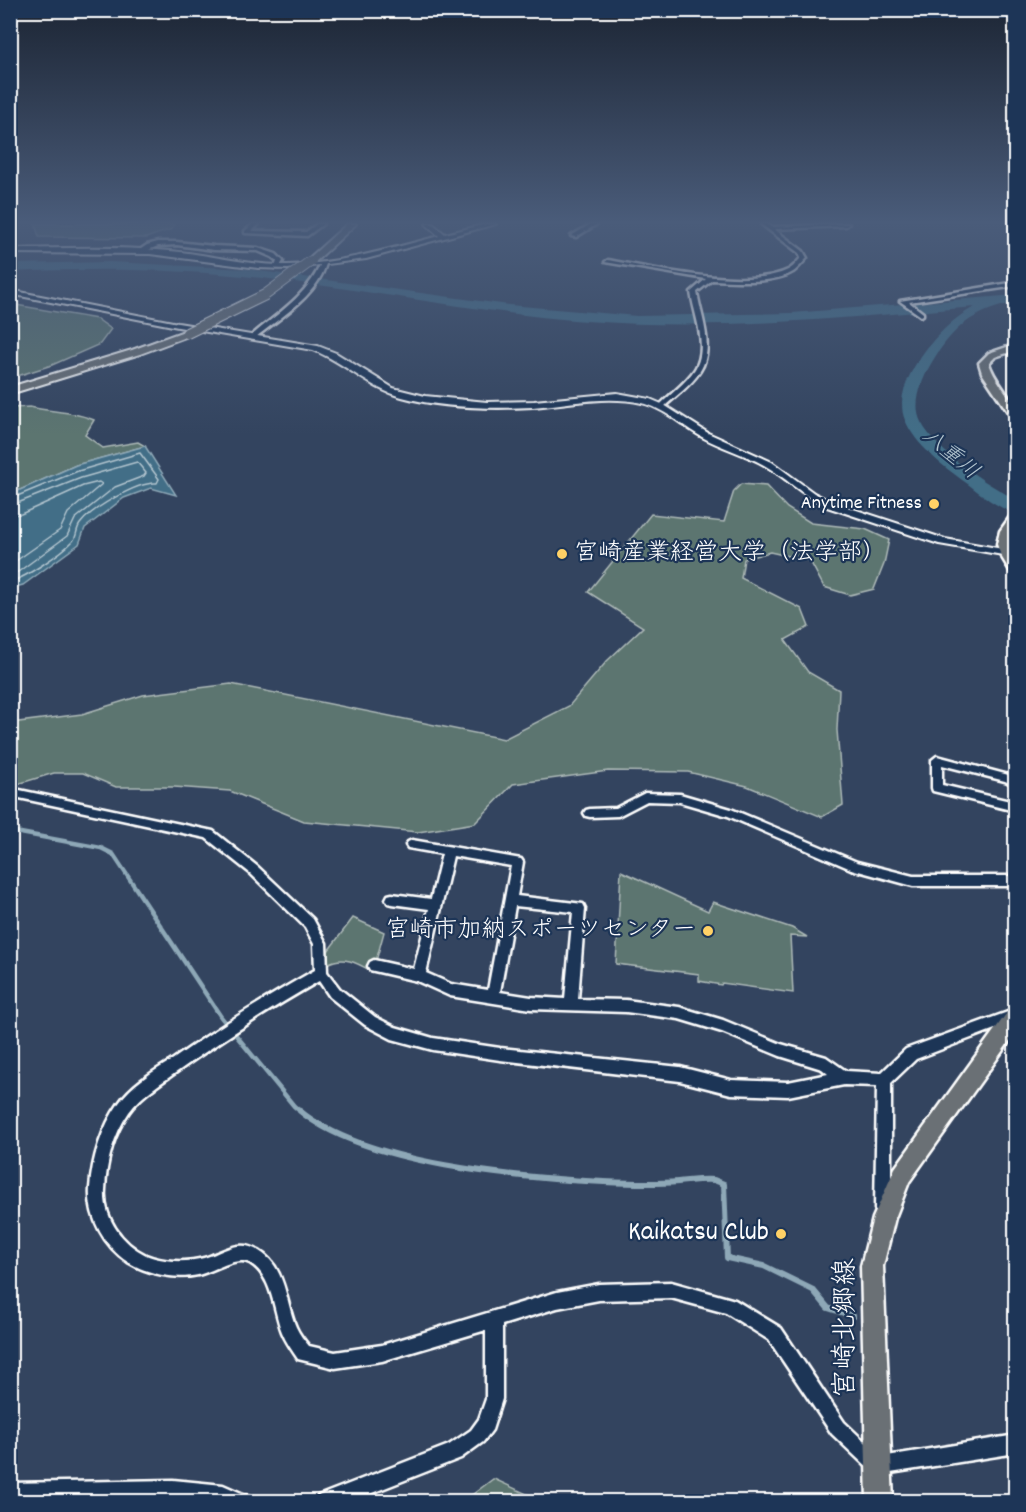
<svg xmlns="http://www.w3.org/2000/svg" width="1026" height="1512" viewBox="0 0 1026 1512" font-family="Dekko,'Klee One',sans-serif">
  <rect width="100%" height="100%" fill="#33445f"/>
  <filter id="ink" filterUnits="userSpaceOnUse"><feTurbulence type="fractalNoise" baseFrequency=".0167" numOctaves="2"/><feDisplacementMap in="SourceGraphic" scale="12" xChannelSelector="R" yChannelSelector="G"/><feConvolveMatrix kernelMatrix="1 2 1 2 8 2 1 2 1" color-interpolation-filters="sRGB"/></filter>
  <g filter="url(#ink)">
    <!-- green -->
    <path fill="#5c7470" stroke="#aebab8" stroke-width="1.5" d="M 35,224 L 174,224 L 172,229 L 146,238 L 39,237 Z
      M 10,304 L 97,319 L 111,329 L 100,344 L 52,365 L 11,378 Z
      M 30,407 C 51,412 74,411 94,420 L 85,435 L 103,448 L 138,442 L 145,446 L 76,465 L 11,494 L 11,408 Z
      M 741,484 L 766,486 L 787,508 L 811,523 L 865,529 L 889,540 L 884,564 L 874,589 L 850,595 L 824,587 L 810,561 L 770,552 L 744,559 L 741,578 L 802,609 L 809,627 L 785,640 L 808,672 L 839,690 L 837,730 L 843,805 L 822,817 L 747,786 L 688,772 L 608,771 L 513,784 L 475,823 L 418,832 L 304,821 L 230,791 L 174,787 L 116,787 L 83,773 L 54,773 L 11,786 L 11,723 L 82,714 L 143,695 L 231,684 L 504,739 L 569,706 L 607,661 L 643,627 L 588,592 L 651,514 L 724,522 L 734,491 Z
      M 621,871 L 708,911 L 713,902 L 792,928 L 807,937 L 790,936 L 793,993 L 722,983 L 721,985 L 699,981 L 699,974 L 616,964 Z
      M 353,918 L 384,932 L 373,972 C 357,963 344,955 327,964 L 328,951 Z
      M 493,1479 L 494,1479 L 542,1501 L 464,1501 Z"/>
    <!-- water -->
    <path fill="#426e87" stroke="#8ea8b7" stroke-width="1.5" d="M 145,446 L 176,495 L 151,488 L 124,498 L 85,528 L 79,544 L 23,585 L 11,588 L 11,494 L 76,465 Z"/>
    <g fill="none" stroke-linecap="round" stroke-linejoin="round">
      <!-- shore -->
      <path stroke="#b3c5cf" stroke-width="1.5" d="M 10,499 L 78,471 L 140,453 L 159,479 L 157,483 C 138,481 91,509 80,524 C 76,529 77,537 73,541 C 62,553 25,578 10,582
        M 10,506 L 81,478 L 137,462 L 146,473 L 144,476 L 115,487 L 75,519 L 67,536 L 18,572 L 10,574
        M 10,515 L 21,514 L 83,486 L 99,482 L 102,484 L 68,513 L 60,530 L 10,565"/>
      <!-- stream-far1 -->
      <path stroke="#8ea8b7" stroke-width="4.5" d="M 10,831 L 101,848 L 113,854 L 221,1017 L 294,1106 L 302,1113"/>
      <!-- stream -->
      <path stroke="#8ea8b7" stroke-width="6" d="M 300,1111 C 365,1165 521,1178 604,1182 C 628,1183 654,1184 678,1182 C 690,1181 701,1179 714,1180 L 724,1184 L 727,1258 L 764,1266 L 813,1290 L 828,1308 L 853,1316"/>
      <!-- river -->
      <path fill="#426e87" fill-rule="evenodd" d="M 111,262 L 246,269 L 509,305 L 637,316 L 792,313 L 1016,295 L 1016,303 C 997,306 980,312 965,323 C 942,339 906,394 921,422 C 938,454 985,482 1016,500 L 1016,513 C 998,509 980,493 965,482 C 943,466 916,446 905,420 C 889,383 943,321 975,307 C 845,318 716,331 586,321 C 483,313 381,292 278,280 C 189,269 100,268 10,272 L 10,264 Z"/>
      <!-- street casing -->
      <g stroke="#fff" stroke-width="5">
        <path id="street" d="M 10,224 L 14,224 L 10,226 Z
          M 253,224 L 259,224 L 252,231 L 306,232 L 317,224 L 323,224 L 307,236 L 245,233 L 245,231 Z
          M 591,224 L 597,224 L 576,237 L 571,236 Z
          M 761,224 L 767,224 L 771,227 L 849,224 L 846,226 L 774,229 L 803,251 L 807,258 C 803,262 798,269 793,272 C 774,284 734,281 712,280 L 697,292 C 701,317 715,348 700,371 C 691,386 675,396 663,408 L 659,408 L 659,406 C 670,394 686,383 695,369 C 709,347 694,315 691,292 L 706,279 L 605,262 L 608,260 C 653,268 747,290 788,270 C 793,268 797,262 801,258 L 799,253 Z
          M 158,242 L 177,242 L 214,246 L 258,248 L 276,254 L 283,261 L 279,268 L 275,268 L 277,261 L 272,257 L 258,251 L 214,250 L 177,245 L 158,246 L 141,253 L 138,251 L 147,245 Z
          M 321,263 L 326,264 C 316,297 280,317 255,338 L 251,338 L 251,336 C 277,314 308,295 321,263 Z
          M 1016,282 L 1016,286 L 909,302 L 923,313 L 923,315 L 921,316 L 900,301 Z
          M 937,756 L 1016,777 L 1016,786 L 1005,781 L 942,765 L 942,785 L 1010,801 L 1016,799 L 1016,809 L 1011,810 L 933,791 L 932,788 L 932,760 Z
          M 10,788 L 213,831 L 258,867 L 313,919 L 326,943 L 327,972 L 340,989 L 375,1017 L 395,1027 L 433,1038 L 500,1048 L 680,1067 L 731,1080 L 788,1082 L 828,1074 L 822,1069 L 780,1056 L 722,1032 L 679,1019 L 626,1012 L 531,1009 L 450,996 L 417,981 L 370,970 L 368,966 L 370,962 L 374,960 L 414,969 L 429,909 L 392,904 L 388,903 L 386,899 L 388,895 L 392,894 L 431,899 L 442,854 L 408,848 L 406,845 L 408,842 L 412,840 L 521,859 L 523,862 L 517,896 L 583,904 L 585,908 L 578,999 L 626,1000 L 679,1007 L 723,1020 L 781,1044 L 826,1057 L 846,1071 L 881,1073 L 906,1049 L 1016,1009 L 1016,1021 L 916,1059 L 891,1083 L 891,1209 L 888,1214 L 883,1217 L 878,1214 L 875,1209 L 877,1086 L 844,1085 L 788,1096 L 731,1094 L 680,1081 L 500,1060 L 433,1050 L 392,1039 L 365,1025 L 330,997 L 319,981 C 272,1008 226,1037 181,1069 C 163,1082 142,1094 129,1112 C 113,1135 106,1163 105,1190 C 103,1217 121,1243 146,1255 C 163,1262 186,1263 204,1258 C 224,1252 239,1238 259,1251 C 286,1267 285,1301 296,1327 C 299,1334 304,1340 309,1346 L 335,1352 L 382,1345 L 557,1292 L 599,1284 L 671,1282 L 735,1300 L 781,1328 L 844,1422 L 881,1457 L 1016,1435 L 1016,1453 L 878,1475 L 872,1472 L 832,1434 L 769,1340 L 726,1313 L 671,1298 L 599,1300 L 557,1308 L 502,1325 L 502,1399 L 492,1430 L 483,1442 L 461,1458 L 349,1502 L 315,1502 L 318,1496 L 449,1445 L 471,1430 L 479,1419 L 486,1399 L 486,1330 L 382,1361 L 335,1368 L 298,1359 C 292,1350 286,1342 282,1332 C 273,1309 273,1277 250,1263 C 237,1255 212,1272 198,1275 C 175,1280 148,1274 128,1262 C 104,1246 88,1217 90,1188 C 92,1159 102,1127 119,1103 C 132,1084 153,1072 172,1060 C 218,1027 266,998 315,970 L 314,944 L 305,927 L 250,873 L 206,838 L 10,796 ZM 453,856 L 511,866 L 488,990 L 451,984 L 426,973 ZM 515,906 L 573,912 L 565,999 L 531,997 L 500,992 Z
          M 645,793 L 680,794 L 731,809 L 857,862 L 913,876 L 1016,876 L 1016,886 L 913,886 L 851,869 L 728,816 L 680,802 L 647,801 L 618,816 L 590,817 L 586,816 L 584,813 L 586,810 L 590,809 L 616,808 Z
          M 173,1480 L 223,1485 L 248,1496 L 251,1502 L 209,1502 L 173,1498 L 10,1501 L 10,1483 Z"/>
      </g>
      <!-- secondary casing -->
      <g stroke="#fff" stroke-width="4">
        <path id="secondary" d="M 426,224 L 433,224 L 445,234 L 486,224 L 496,224 L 366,259 L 288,269 L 258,268 L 150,254 L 10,253 L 10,249 C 64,248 117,246 170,251 C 209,254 248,266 287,265 C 339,264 389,249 439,236 Z
          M 10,290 L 178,323 L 318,346 L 336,353 L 393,388 L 425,396 L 487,402 L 534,401 L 617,393 L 650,399 L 664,405 L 708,433 L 772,462 L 814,493 L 832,502 L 945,539 L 1003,549 L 1008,552 L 1003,555 L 939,544 L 824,506 C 802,495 785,477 764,465 C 744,454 722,448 702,437 C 682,426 664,408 642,403 C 606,395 570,404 533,407 C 492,409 441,408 402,397 C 370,389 344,362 313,350 L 178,327 L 10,294 Z"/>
      </g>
      <!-- primary casing -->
      <g stroke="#fff" stroke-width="5">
        <path id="primary" d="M 1016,344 L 1016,350 L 995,357 L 989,363 C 995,384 1016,398 1016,419 L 1012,418 L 982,373 L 979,363 L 989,353 Z
          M 1016,513 L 1016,525 L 1009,544 L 1016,561 L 1016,575 L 1012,574 L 1001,556 L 997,544 L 1000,531 L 1012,514 Z
          M 1016,1008 L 1016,1032 L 909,1182 L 895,1218 L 883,1266 L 893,1502 L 867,1502 L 861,1266 L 873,1218 L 895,1168 L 1009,1010 Z"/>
      </g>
      <!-- highway casing -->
      <g stroke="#fff" stroke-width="4">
        <path id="highway" d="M 347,224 L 356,224 L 314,263 L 308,263 L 308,259 Z
          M 187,330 L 192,333 L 191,335 L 140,354 L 10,394 L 10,387 L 132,350 Z"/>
      </g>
      <!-- street -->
      <use href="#street" fill="#1d3557" fill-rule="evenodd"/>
      <!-- secondary -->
      <use href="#secondary" fill="#1d3557" fill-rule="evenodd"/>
      <!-- primary -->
      <use href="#primary" fill="#6a7074" fill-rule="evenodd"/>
      <!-- highway -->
      <use href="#highway" fill="#6a7074" fill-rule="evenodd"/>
      <!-- highway-bridge casing -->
      <g stroke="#fff" stroke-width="12" stroke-linecap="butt">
        <path id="highway-bridge" d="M 187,333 L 265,295 L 311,261"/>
      </g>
      <!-- highway-bridge -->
      <use href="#highway-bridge" stroke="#6a7074" stroke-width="10"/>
    </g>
  </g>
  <!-- sky -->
  <linearGradient id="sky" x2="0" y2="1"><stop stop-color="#1c2534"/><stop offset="0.51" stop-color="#4a5c7a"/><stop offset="1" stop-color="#4a5c7a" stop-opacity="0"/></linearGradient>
  <rect width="1026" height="435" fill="url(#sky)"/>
  <!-- markers -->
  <g fill="#ffd166" stroke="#1d3557" stroke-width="2">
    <circle cx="934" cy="504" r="6"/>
    <circle cx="562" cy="554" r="6"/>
    <circle cx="708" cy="931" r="6"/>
    <circle cx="781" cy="1234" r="6"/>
  </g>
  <g text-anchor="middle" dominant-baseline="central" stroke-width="4.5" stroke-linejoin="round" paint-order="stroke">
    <!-- far-poi labels -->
    <g font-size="20" fill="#fff" stroke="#1d3557" text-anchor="end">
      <text x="922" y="504">Anytime Fitness</text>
    </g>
    <!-- far-water labels -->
    <g font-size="22" font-style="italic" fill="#b3c5cf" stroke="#1d3557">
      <text transform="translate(950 455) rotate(40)">八重川</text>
    </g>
    <!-- poi labels -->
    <g font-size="24" fill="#fff" stroke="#1d3557" text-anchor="start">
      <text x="574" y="554">宮崎産業経営大学（法学部）</text>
      <text x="696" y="931" text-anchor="end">宮崎市加納スポーツセンター</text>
    </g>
    <!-- near-poi labels -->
    <g font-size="28" fill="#fff" stroke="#1d3557" text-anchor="end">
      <text x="769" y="1234">Kaikatsu Club</text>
    </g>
    <!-- near-street labels -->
    <g font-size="28" fill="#fff" stroke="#1d3557">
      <text transform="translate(848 1328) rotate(-90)">宮崎北郷線</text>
    </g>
  </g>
  <!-- margin -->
  <rect width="1026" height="1512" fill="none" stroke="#1d3557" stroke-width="36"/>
  <rect x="18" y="18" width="990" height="1476" fill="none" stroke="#fff" stroke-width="2" filter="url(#ink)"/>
</svg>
